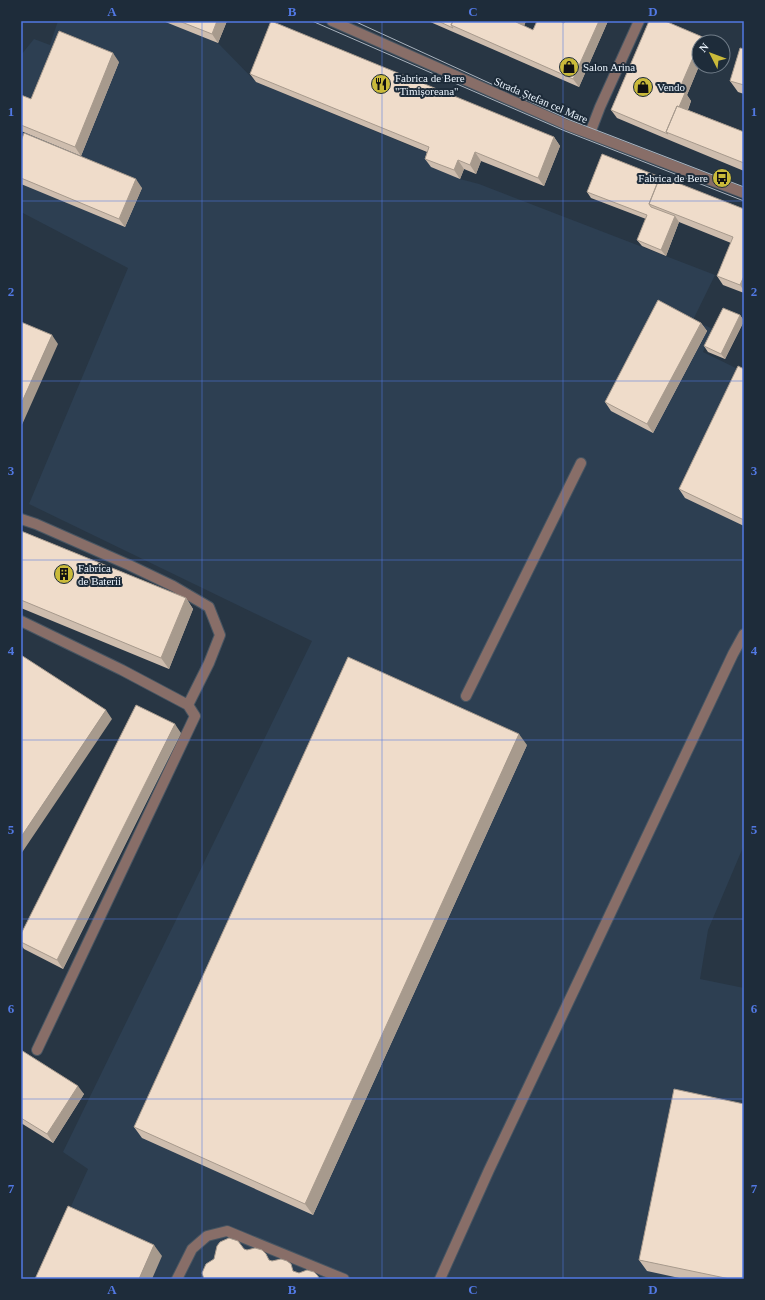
<svg xmlns="http://www.w3.org/2000/svg" width="765" height="1300" viewBox="0 0 765 1300" font-family="Georgia,serif">
  <rect width="100%" height="100%" fill="#283644"/>
  <!-- built -->
  <path fill="#2d3f52" d="M 58,21 L 227,21 L 218,43 L 256,82 L 435,156 L 460,179 L 479,184 L 715,275 L 693,320 L 713,329 L 703,352 L 744,372 L 744,845 L 708,930 L 700,979 L 744,988 L 744,1279 L 38,1279 L 88,1169 L 63,1152 L 312,641 L 29,504 L 128,268 L 21,212 L 21,55 L 34,39 L 50,45 Z"/>
  <g fill="none" stroke-linecap="round" stroke-linejoin="round">
    <!-- minor casing -->
    <g stroke="#475562" stroke-width="12">
      <path id="minor" d="M 332,21 L 567,125 L 744,193
        M 590,133 L 600,107 L 639,21
        M 21,519 L 36,524 L 129,565 L 173,586 L 209,607 L 220,635 L 209,663 L 188,705
        M 21,621 L 122,670 L 188,705 L 195,716 L 37,1050
        M 466,696 L 581,463
        M 177,1279 L 192,1249 L 207,1236 L 227,1231 L 344,1279
        M 440,1279 L 489,1170 L 733,654 L 744,634"/>
    </g>
    <!-- minor -->
    <use href="#minor" stroke="#886e68" stroke-width="10"/>
    <!-- tram -->
    <path stroke="#a9b3be" stroke-width="1" d="M 312,21 L 565,131 L 744,201
      M 354,21 L 570,120 L 744,187"/>
  </g>
  <!-- wall -->
  <path fill="#cebdae" d="M 163,21 L 227,21 L 218,43 Z
    M 428,21 L 526,21 L 524,26 L 533,30 L 537,21 L 608,21 L 579,87 Z
    M 649,21 L 665,21 L 712,41 L 712,42 L 699,42 L 699,66 L 687,95 L 691,101 L 688,110 L 744,132 L 744,171 L 674,142 L 617,118 L 611,110 Z
    M 744,49 L 744,94 L 738,92 L 730,81 Z
    M 119,62 L 81,156 L 21,131 L 21,95 L 31,99 Z
    M 250,74 L 554,137 L 560,146 L 544,186 L 481,161 L 476,174 L 464,169 L 460,179 L 431,167 L 425,159 L 427,152 L 256,82 Z
    M 21,141 L 142,188 L 125,227 L 21,184 Z
    M 660,177 L 744,209 L 744,293 L 723,285 L 717,276 L 731,243 L 679,222 L 666,256 L 642,246 L 637,240 L 646,219 L 591,198 L 587,192 Z
    M 740,315 L 744,321 L 725,359 L 708,352 L 704,346 Z
    M 701,323 L 707,331 L 653,433 L 611,411 L 605,402 Z
    M 744,369 L 744,526 L 685,498 L 679,489 Z
    M 21,531 L 186,598 L 193,609 L 169,669 L 21,608 Z
    M 181,733 L 63,969 L 24,949 L 21,945 L 21,934 Z
    M 527,745 L 313,1215 L 142,1138 L 134,1127 Z
    M 21,1050 L 84,1094 L 53,1143 L 21,1123 Z
    M 639,1260 L 744,1279 L 684,1279 L 647,1271 Z"/>
  <!-- shaded-wall -->
  <path fill="#a79a8d" d="M 217,21 L 227,21 L 218,43 L 212,34 Z
    M 516,21 L 526,21 L 522,31 L 516,22 Z
    M 599,21 L 608,21 L 579,87 L 573,79 Z
    M 113,53 L 119,62 L 81,156 L 75,147 Z
    M 695,53 L 699,59 L 699,66 L 687,95 L 691,101 L 677,136 L 679,90 Z
    M 554,137 L 560,146 L 544,186 L 538,178 Z
    M 475,152 L 481,161 L 476,174 L 470,165 Z
    M 458,160 L 464,169 L 460,179 L 454,170 Z
    M 136,179 L 142,188 L 125,227 L 119,219 Z
    M 675,216 L 679,222 L 666,256 L 661,250 Z
    M 744,276 L 744,291 L 740,285 Z
    M 740,315 L 744,321 L 725,359 L 721,354 Z
    M 701,323 L 707,331 L 653,433 L 647,424 Z
    M 52,335 L 58,344 L 21,427 L 21,404 Z
    M 186,598 L 193,609 L 169,669 L 161,658 Z
    M 106,710 L 112,719 L 21,854 L 21,837 Z
    M 175,724 L 181,733 L 63,969 L 57,960 Z
    M 519,734 L 527,745 L 313,1215 L 305,1204 Z
    M 78,1086 L 84,1094 L 53,1143 L 47,1134 Z
    M 154,1245 L 162,1256 L 152,1279 L 139,1279 Z"/>
  <!-- building -->
  <path fill="#efdcca" stroke="#a79a8d" d="M 179,21 L 217,21 L 212,34 Z
    M 271,21 L 554,137 L 538,178 L 475,152 L 470,165 L 458,160 L 454,170 L 425,159 L 429,147 L 250,74 Z
    M 438,21 L 453,21 L 451,25 L 453,28 Z
    M 453,21 L 516,21 L 516,22 L 533,30 L 537,21 L 560,21 L 564,23 L 565,21 L 599,21 L 573,79 L 451,25 Z
    M 649,21 L 665,21 L 712,41 L 711,42 L 699,42 L 699,55 L 695,53 L 679,90 L 685,93 L 679,107 L 677,106 L 666,132 L 668,134 L 611,110 Z
    M 59,31 L 113,53 L 75,147 L 21,125 L 21,95 L 31,99 Z
    M 740,48 L 744,49 L 744,85 L 730,81 Z
    M 677,106 L 744,132 L 744,163 L 666,132 Z
    M 24,133 L 136,179 L 119,219 L 21,178 L 21,141 Z
    M 602,154 L 660,177 L 649,204 L 651,207 L 675,216 L 661,250 L 637,240 L 647,215 L 587,192 Z
    M 660,176 L 744,209 L 744,276 L 740,285 L 717,276 L 733,237 L 649,204 Z
    M 658,300 L 701,323 L 647,424 L 605,402 Z
    M 723,308 L 740,315 L 721,354 L 704,346 Z
    M 21,322 L 52,335 L 21,404 Z
    M 738,366 L 744,369 L 744,520 L 679,489 Z
    M 21,531 L 186,598 L 161,658 L 21,600 Z
    M 21,655 L 106,710 L 21,837 Z
    M 348,657 L 519,734 L 305,1204 L 134,1127 Z
    M 136,705 L 175,724 L 57,960 L 21,942 L 21,934 Z
    M 21,1050 L 78,1086 L 47,1134 L 21,1118 Z
    M 674,1089 L 744,1104 L 744,1279 L 730,1279 L 639,1260 Z
    M 68,1206 L 154,1245 L 139,1279 L 35,1279 Z
    M 229,1238 L 238,1241 L 244,1249 L 247,1250 L 255,1248 L 262,1250 L 266,1254 L 269,1260 L 272,1261 L 281,1259 L 287,1261 L 291,1264 L 293,1271 L 299,1273 L 307,1270 L 314,1272 L 318,1276 L 319,1279 L 204,1279 L 202,1273 L 206,1264 L 214,1259 L 217,1246 L 220,1242 Z"/>
  <!-- grid -->
  <path fill="none" stroke="#5178e2" stroke-width="1" stroke-opacity="0.55" d="M 202,21 L 202,1279M 382,21 L 382,1279M 563,21 L 563,1279M 21,201 L 744,201M 21,381 L 744,381M 21,560 L 744,560M 21,740 L 744,740M 21,919 L 744,919M 21,1099 L 744,1099"/>
  <!-- icons -->
  <defs>
    <g id="shop-disc" transform="scale(1)"><circle r="9.5" fill="#caba3a" stroke="#1e2c3a"/><path d="M-5-2.5h2.3a2.7 3.5 0 0 1 5.4 0H5L5.5 6h-11ZM-1.5-2.5h3a1.5 2.3 0 0 0-3 0Z" fill="#111"/></g>
    <g id="restaurant-disc" transform="scale(1)"><circle r="9.5" fill="#caba3a" stroke="#1e2c3a"/><path d="M-5-6h1v4h1v-4h1v4h1v-4h1v5L-1.5 .5V6h-2V.5L-5-1ZM5-6V6H3V1.5H1.5Q1.5-4 5-6Z" fill="#111"/></g>
    <g id="bus-disc" transform="scale(1)"><circle r="9.5" fill="#caba3a" stroke="#1e2c3a"/><path d="M-5-6H5V4H4V6H2V4H-2V6H-4V4H-5ZM-3.5-4V0h7V-4ZM-3.5 1.2v1.5H-2V1.2ZM2 1.2v1.5H3.5V1.2Z" fill="#111"/></g>
    <g id="building-disc" transform="scale(1)"><circle r="9.5" fill="#caba3a" stroke="#1e2c3a"/><path d="M-4-6H4V6H1V3H-1V6H-4ZM-2.5-4.3h1.7v1.8h-1.7ZM.8-4.3h1.7v1.8H.8ZM-2.5-1h1.7V.8h-1.7ZM.8-1h1.7V.8H.8Z" fill="#111"/></g>
  </defs>
  <g fill-rule="evenodd">
    <use href="#shop-disc" x="569" y="67"/>
    <use href="#restaurant-disc" x="381" y="84"/>
    <use href="#shop-disc" x="643" y="87"/>
    <use href="#bus-disc" x="722" y="178"/>
    <use href="#building-disc" x="64" y="574"/>
  </g>
  <g text-anchor="middle" dominant-baseline="central" stroke-width="4" stroke-linejoin="round" paint-order="stroke">
    <!-- poi labels -->
    <g font-size="11" fill="#ecf5fe" stroke="#1e2c3a" text-anchor="start">
      <text x="583" y="67">Salon Arina</text>
      <text x="395" y="78">Fabrica de Bere<tspan x="395" dy="13">"Timișoreana"</tspan></text>
      <text x="657" y="87">Vendo</text>
      <text x="708" y="178" text-anchor="end">Fabrica de Bere</text>
      <text x="78" y="568">Fabrica<tspan x="78" dy="13">de Baterii</tspan></text>
    </g>
    <!-- street labels -->
    <g font-size="11" fill="#ecf5fe" stroke="#1e2c3a">
      <text transform="translate(541 100) rotate(23)">Strada Ștefan cel Mare</text>
    </g>
  </g>
  <!-- border -->
  <rect width="765" height="1300" fill="none" stroke="#1e2c3a" stroke-width="44"/>
  <!-- north arrow -->
  <g transform="translate(711 54) rotate(312)"><circle r="19" fill="#1e2c3a" stroke="#707c88"/>
  <path d="M0-3L7 15L0 10L-7 15Z" fill="#caba3a"/>
  <text y="-6" font-size="11" font-weight="bold" text-anchor="middle" fill="#ecf5fe">N</text>
  </g>
  <rect x="22" y="22" width="721" height="1256" fill="none" stroke="#5178e2" stroke-width="1.5"/>
  <g font-size="13" text-anchor="middle" font-weight="bold" fill="#5178e2">
    <text x="112" y="16">A</text>
    <text x="292" y="16">B</text>
    <text x="473" y="16">C</text>
    <text x="653" y="16">D</text>
    <text x="11" y="116">1</text>
    <text x="754" y="116">1</text>
    <text x="11" y="296">2</text>
    <text x="754" y="296">2</text>
    <text x="11" y="475">3</text>
    <text x="754" y="475">3</text>
    <text x="11" y="655">4</text>
    <text x="754" y="655">4</text>
    <text x="11" y="834">5</text>
    <text x="754" y="834">5</text>
    <text x="11" y="1013">6</text>
    <text x="754" y="1013">6</text>
    <text x="11" y="1193">7</text>
    <text x="754" y="1193">7</text>
    <text x="112" y="1294">A</text>
    <text x="292" y="1294">B</text>
    <text x="473" y="1294">C</text>
    <text x="653" y="1294">D</text>
  </g>
</svg>
